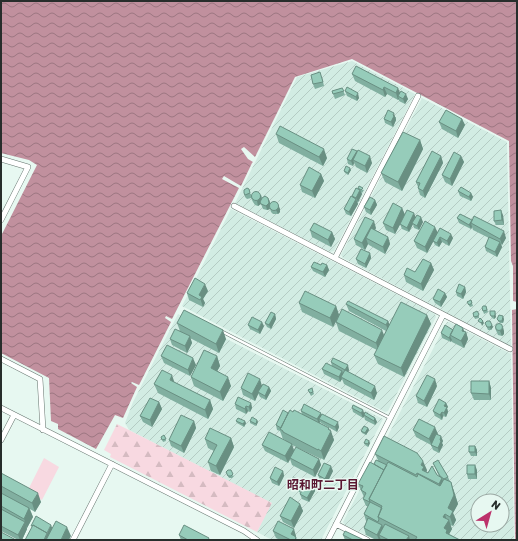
<svg xmlns="http://www.w3.org/2000/svg" width="518" height="541" viewBox="0 0 518 541" font-family="Rubik,'Noto Sans JP',sans-serif">
  <defs>
    <pattern id="industrial-furrows" width="10" height="10" patternUnits="userSpaceOnUse"><rect width="10" height="10" fill="#d2ece3"/><path d="M-1 1l2-2M0 10L10 0M9 11l2-2" fill="none" stroke="#b4cbc3"/></pattern>
    <pattern id="forest-firs" width="22" height="20" patternUnits="userSpaceOnUse"><rect width="22" height="20" fill="#f8d9e1"/><path d="M5 1l3.5 6h-7zM16 11l3.5 6h-7z" fill="#d5bbc1"/></pattern>
    <pattern id="water-waves" width="16" height="10" patternUnits="userSpaceOnUse"><rect width="16" height="10" fill="#c1909e"/><path d="M0 5q4-4 8 0t8 0" fill="none" stroke="#9d7681"/></pattern>
  </defs>
  <rect width="100%" height="100%" fill="#e7f8f1"/>
  <!-- industrial -->
  <path fill="url(#industrial-furrows)" fill-rule="evenodd" d="M 352,61 L 415,94 L 334,251 L 330,252 L 235,203 L 297,77 Z
    M 422,98 L 507,142 L 511,346 L 343,258 L 341,255 Z
    M 231,209 L 435,314 L 436,317 L 388,411 L 385,412 L 182,306 Z
    M 178,314 L 383,419 L 321,540 L 272,540 L 257,532 L 271,503 L 129,430 L 125,423 L 133,402 Z
    M 447,322 L 449,322 L 511,354 L 514,540 L 376,540 L 345,525 L 343,522 ZM 478,501 L 502,501 L 502,525 L 478,525 Z"/>
  <!-- green -->
  <path fill="#f8d9e1" d="M 44,458 L 59,467 L 42,500 L 27,492 Z"/>
  <!-- forest -->
  <path fill="url(#forest-firs)" d="M 117,424 L 272,503 L 257,532 L 110,457 L 111,454 L 104,450 Z"/>
  <!-- water -->
  <path fill="url(#water-waves)" d="M 1,1 L 517,1 L 517,302 L 513,301 L 513,266 L 511,261 L 509,141 L 352,59 L 295,77 L 255,157 L 244,147 L 241,149 L 248,159 L 253,162 L 252,163 L 241,186 L 224,176 L 222,179 L 239,188 L 172,319 L 166,316 L 165,318 L 171,322 L 139,385 L 132,382 L 131,383 L 137,387 L 123,418 L 115,415 L 96,449 L 58,429 L 58,424 L 51,421 L 49,378 L 1,353 L 1,236 L 37,165 L 29,160 L 1,153 Z
    M 517,309 L 517,540 L 515,540 L 512,310 Z"/>
  <g fill="none" stroke-linecap="round" stroke-linejoin="round">
    <!-- lane casing -->
    <g stroke="#65746e" stroke-width="3.5">
      <path id="lane" d="M 221,331 L 390,418"/>
    </g>
    <!-- street casing -->
    <g stroke="#65746e" stroke-width="6">
      <path id="street" d="M 1,159 L 28,167 L 1,220
        M 234,206 L 510,349
        M 335,258 L 418,96
        M 1,359 L 40,379 L 43,430
        M 1,408 L 244,531 L 257,540
        M 1,440 L 14,415
        M 336,524 L 367,540
        M 73,540 L 112,464
        M 328,540 L 443,315"/>
    </g>
    <!-- lane -->
    <use href="#lane" stroke="#fff" stroke-width="2.5"/>
    <!-- street -->
    <use href="#street" stroke="#fff" stroke-width="5"/>
  </g>
  <!-- wall -->
  <path fill="#81afa0" d="M 352,74 L 400,92 L 408,99 L 405,104 L 399,101 L 399,99 L 398,100 L 387,94 L 385,97 L 355,81 Z
    M 322,77 L 324,86 L 315,89 L 313,84 Z
    M 342,88 L 345,95 L 335,99 L 332,91 Z
    M 345,91 L 359,98 L 357,101 L 347,96 Z
    M 396,117 L 396,120 L 393,127 L 385,123 L 384,119 Z
    M 462,119 L 465,125 L 458,138 L 442,129 L 439,122 Z
    M 276,134 L 327,158 L 323,166 L 279,143 Z
    M 420,140 L 423,149 L 402,191 L 385,182 L 381,173 Z
    M 357,152 L 372,163 L 367,173 L 356,167 L 354,163 L 353,166 L 348,164 L 347,159 Z
    M 441,156 L 443,163 L 425,198 L 420,195 L 418,188 L 418,187 L 416,182 Z
    M 461,156 L 464,162 L 452,186 L 445,182 L 442,175 Z
    M 351,170 L 348,175 L 345,173 L 344,171 Z
    M 321,174 L 324,181 L 315,198 L 302,192 L 300,185 Z
    M 356,188 L 364,190 L 362,193 L 361,192 L 362,194 L 358,202 L 357,202 L 358,204 L 351,216 L 346,214 L 344,209 L 353,197 L 352,196 Z
    M 244,190 L 251,194 L 251,196 L 261,195 L 262,198 L 280,209 L 280,212 L 278,214 L 273,214 L 271,212 L 270,209 L 267,210 L 263,209 L 261,204 L 258,206 L 255,205 L 253,202 L 251,198 L 247,199 L 245,197 L 244,193 Z
    M 458,191 L 471,193 L 473,197 L 471,201 L 460,196 Z
    M 375,200 L 377,205 L 371,215 L 366,212 L 364,207 Z
    M 402,208 L 405,215 L 395,234 L 386,230 L 383,223 Z
    M 460,214 L 506,238 L 502,245 L 501,244 L 502,247 L 497,257 L 486,251 L 485,247 L 489,238 L 473,230 L 472,227 L 471,229 L 459,223 L 457,218 Z
    M 503,215 L 504,225 L 496,225 L 494,221 Z
    M 416,217 L 423,222 L 419,230 L 414,228 L 413,224 L 409,232 L 402,229 L 400,224 Z
    M 376,228 L 375,230 L 388,237 L 390,244 L 385,254 L 369,245 L 368,244 L 365,250 L 356,245 L 354,239 Z
    M 310,230 L 332,232 L 335,239 L 331,247 L 312,237 Z
    M 437,233 L 453,238 L 449,246 L 442,242 L 439,247 L 435,245 L 433,241 L 427,253 L 417,248 L 414,241 Z
    M 370,253 L 371,258 L 366,268 L 358,264 L 356,259 Z
    M 431,263 L 434,270 L 423,291 L 406,282 L 404,275 L 415,272 Z
    M 321,265 L 327,265 L 329,270 L 325,277 L 313,271 L 311,267 Z
    M 465,287 L 466,292 L 463,299 L 457,296 L 456,292 Z
    M 208,291 L 203,299 L 205,303 L 203,307 L 189,300 L 187,293 Z
    M 445,293 L 447,297 L 441,307 L 435,303 L 433,299 Z
    M 471,300 L 473,306 L 470,307 L 467,302 Z
    M 299,303 L 336,306 L 339,315 L 384,335 L 386,331 L 349,311 L 346,304 L 388,321 L 389,325 L 427,315 L 431,324 L 404,377 L 378,364 L 374,355 L 377,350 L 339,331 L 336,322 L 333,327 L 302,312 Z
    M 486,306 L 488,312 L 484,314 L 482,308 Z
    M 473,313 L 479,316 L 479,318 L 475,319 Z
    M 275,314 L 276,319 L 271,329 L 267,327 L 265,323 Z
    M 490,314 L 496,317 L 494,319 L 492,318 Z
    M 497,319 L 504,319 L 503,323 L 500,323 L 498,321 Z
    M 177,323 L 226,339 L 219,353 L 190,338 L 192,343 L 187,353 L 172,345 L 170,339 L 180,331 Z
    M 485,323 L 492,325 L 493,327 L 491,330 L 488,330 Z
    M 248,325 L 264,326 L 260,334 L 250,329 Z
    M 495,328 L 504,331 L 504,334 L 502,336 L 498,335 Z
    M 453,330 L 466,332 L 468,339 L 464,348 L 452,342 L 452,340 L 451,342 L 442,338 L 441,333 Z
    M 161,356 L 196,365 L 190,376 L 164,363 Z
    M 217,356 L 220,366 L 217,371 L 231,386 L 223,401 L 194,386 L 191,377 Z
    M 331,362 L 349,370 L 348,372 L 377,393 L 374,400 L 344,384 L 342,379 L 340,382 L 324,374 L 322,369 L 332,366 Z
    M 489,381 L 491,388 L 491,400 L 474,400 L 471,393 Z
    M 174,382 L 210,400 L 213,409 L 208,419 L 158,393 L 154,384 Z
    M 262,385 L 269,387 L 271,391 L 266,400 L 260,397 L 258,393 L 255,401 L 243,395 L 241,388 Z
    M 437,386 L 427,407 L 418,403 L 416,396 Z
    M 312,388 L 314,394 L 311,396 L 308,390 Z
    M 159,402 L 162,409 L 152,427 L 143,422 L 140,416 Z
    M 251,403 L 252,408 L 250,412 L 248,411 L 246,414 L 236,409 L 235,404 Z
    M 446,403 L 448,407 L 447,408 L 448,412 L 446,417 L 443,416 L 442,420 L 435,416 L 433,411 Z
    M 352,408 L 364,414 L 375,418 L 377,422 L 375,425 L 365,420 L 364,416 L 363,418 L 353,412 Z
    M 301,411 L 321,414 L 339,427 L 337,432 L 321,423 L 320,422 L 319,423 L 330,430 L 334,440 L 324,460 L 321,458 L 321,459 L 292,445 L 294,450 L 319,459 L 321,465 L 315,477 L 292,465 L 290,459 L 288,463 L 265,451 L 262,445 L 286,441 L 285,440 L 283,439 L 280,431 L 277,430 L 276,425 L 288,413 L 293,412 L 302,414 Z
    M 194,421 L 196,428 L 184,453 L 171,446 L 169,440 Z
    M 236,421 L 246,423 L 244,427 L 237,423 Z
    M 250,421 L 258,422 L 256,426 L 250,423 Z
    M 368,428 L 369,430 L 366,435 L 362,433 L 361,431 Z
    M 413,430 L 438,434 L 437,435 L 443,441 L 442,443 L 443,445 L 439,453 L 433,450 L 431,445 L 416,437 Z
    M 164,435 L 166,441 L 163,442 L 162,439 Z
    M 231,438 L 234,447 L 220,475 L 211,471 L 208,462 L 214,451 L 208,448 L 205,439 Z
    M 364,443 L 370,443 L 368,447 L 365,445 Z
    M 475,446 L 477,450 L 477,456 L 471,456 L 469,452 Z
    M 375,454 L 427,470 L 426,472 L 428,473 L 439,476 L 433,463 L 448,477 L 454,491 L 458,504 L 453,513 L 456,520 L 453,526 L 450,525 L 452,529 L 449,534 L 460,540 L 376,540 L 366,535 L 364,528 L 367,521 L 366,521 L 364,514 L 368,506 L 366,506 L 363,499 L 364,497 L 358,484 L 374,464 L 378,460 Z
    M 477,470 L 477,479 L 468,479 L 467,474 Z
    M 283,471 L 284,476 L 279,486 L 272,483 L 270,478 Z
    M 333,471 L 327,483 L 320,480 L 318,475 Z
    M 226,472 L 234,476 L 232,478 L 229,478 Z
    M 1,473 L 41,502 L 35,512 L 30,509 L 33,517 L 27,528 L 27,529 L 22,540 L 18,540 L 1,531 Z
    M 290,484 L 314,486 L 315,491 L 309,502 L 302,499 L 300,494 L 301,493 L 291,488 Z
    M 300,504 L 303,511 L 294,528 L 283,522 L 280,516 Z
    M 273,531 L 296,536 L 296,537 L 297,540 L 280,540 L 276,538 Z
    M 179,535 L 210,540 L 181,540 Z
    M 343,535 L 364,540 L 345,540 Z"/>
  <!-- shaded-wall -->
  <path fill="#698f82" d="M 384,87 L 387,94 L 385,97 L 383,90 Z
    M 398,88 L 401,95 L 398,96 L 399,99 L 398,100 L 396,93 Z
    M 358,93 L 359,98 L 357,101 L 356,97 Z
    M 406,94 L 408,99 L 405,104 L 403,99 Z
    M 394,113 L 396,120 L 393,127 L 391,122 Z
    M 462,119 L 465,125 L 458,138 L 456,131 Z
    M 420,140 L 423,149 L 402,191 L 398,182 Z
    M 324,149 L 327,158 L 323,166 L 319,157 Z
    M 357,151 L 358,156 L 353,160 L 354,163 L 353,166 L 351,161 Z
    M 370,156 L 372,163 L 367,173 L 365,166 Z
    M 441,156 L 443,163 L 425,198 L 423,191 Z
    M 461,156 L 464,162 L 452,186 L 450,179 Z
    M 350,168 L 351,170 L 348,175 L 348,173 Z
    M 321,174 L 324,181 L 315,198 L 312,191 Z
    M 360,190 L 362,194 L 358,202 L 356,198 Z
    M 471,193 L 473,197 L 471,201 L 469,197 Z
    M 261,195 L 262,200 L 262,203 L 258,206 L 257,201 Z
    M 268,198 L 270,202 L 271,208 L 269,207 L 270,209 L 267,210 L 266,206 Z
    M 356,199 L 358,204 L 351,216 L 349,212 Z
    M 375,200 L 377,205 L 371,215 L 370,210 Z
    M 278,204 L 280,209 L 280,212 L 278,214 L 276,210 Z
    M 402,208 L 405,215 L 395,234 L 393,228 Z
    M 501,210 L 503,215 L 504,225 L 502,220 Z
    M 414,213 L 416,218 L 412,223 L 413,224 L 409,232 L 407,228 Z
    M 421,217 L 423,222 L 419,230 L 417,226 Z
    M 472,220 L 471,223 L 472,227 L 471,229 L 469,225 Z
    M 374,221 L 376,228 L 370,240 L 366,238 L 368,244 L 365,250 L 362,243 Z
    M 435,227 L 438,233 L 427,253 L 425,247 Z
    M 504,231 L 506,238 L 502,245 L 500,239 Z
    M 332,232 L 335,239 L 331,247 L 328,240 Z
    M 451,234 L 453,238 L 449,246 L 447,241 Z
    M 388,237 L 390,244 L 385,254 L 383,247 Z
    M 440,237 L 442,242 L 439,247 L 437,243 Z
    M 500,242 L 502,247 L 497,257 L 495,252 Z
    M 370,253 L 371,258 L 366,268 L 365,264 Z
    M 431,263 L 434,270 L 423,291 L 421,284 Z
    M 327,265 L 329,270 L 325,277 L 323,272 Z
    M 205,284 L 208,291 L 203,299 L 205,303 L 203,307 L 199,295 Z
    M 465,287 L 466,292 L 463,299 L 461,294 Z
    M 445,293 L 447,297 L 441,307 L 440,302 Z
    M 336,306 L 339,315 L 333,327 L 330,318 Z
    M 495,311 L 496,317 L 494,319 L 494,316 Z
    M 275,314 L 276,319 L 271,329 L 269,325 Z
    M 427,315 L 431,324 L 404,377 L 401,368 Z
    M 503,316 L 504,319 L 503,323 L 502,321 Z
    M 388,321 L 391,328 L 389,332 L 386,325 Z
    M 483,321 L 484,323 L 482,326 L 481,323 Z
    M 262,322 L 264,326 L 260,334 L 258,330 Z
    M 492,325 L 493,327 L 491,330 L 490,327 Z
    M 503,327 L 504,331 L 504,334 L 502,336 L 500,331 Z
    M 463,328 L 465,333 L 466,332 L 468,339 L 464,348 L 461,341 L 462,331 Z
    M 223,330 L 226,339 L 219,353 L 216,344 Z
    M 382,330 L 386,340 L 379,352 L 376,343 Z
    M 190,336 L 192,343 L 187,353 L 185,346 Z
    M 450,336 L 452,340 L 451,342 L 449,338 Z
    M 217,356 L 220,366 L 214,377 L 211,368 Z
    M 193,358 L 196,365 L 190,376 L 188,370 Z
    M 348,365 L 349,370 L 347,374 L 345,370 Z
    M 342,371 L 344,376 L 341,377 L 342,379 L 340,382 L 339,377 Z
    M 172,375 L 175,384 L 170,380 Z
    M 228,377 L 231,386 L 223,401 L 220,392 Z
    M 260,379 L 262,386 L 255,401 L 252,394 Z
    M 435,379 L 437,386 L 427,407 L 424,401 Z
    M 489,381 L 491,388 L 491,400 L 489,394 Z
    M 375,386 L 377,393 L 374,400 L 371,393 Z
    M 269,387 L 271,391 L 266,400 L 265,396 Z
    M 210,400 L 213,409 L 208,419 L 205,410 Z
    M 159,402 L 162,409 L 152,427 L 150,420 Z
    M 251,403 L 252,408 L 250,412 L 249,407 Z
    M 446,403 L 448,407 L 447,408 L 448,412 L 446,417 L 444,413 L 444,406 Z
    M 246,406 L 248,411 L 246,414 L 245,409 Z
    M 363,410 L 365,415 L 363,418 L 361,413 Z
    M 442,412 L 443,416 L 442,420 L 440,415 Z
    M 321,413 L 322,417 L 319,419 L 320,422 L 319,424 L 317,419 Z
    M 375,418 L 377,422 L 375,425 L 374,421 Z
    M 257,420 L 258,422 L 256,426 L 256,424 Z
    M 194,421 L 196,428 L 184,453 L 181,446 Z
    M 245,421 L 246,423 L 244,427 L 243,424 Z
    M 338,422 L 339,427 L 337,432 L 335,427 Z
    M 435,427 L 438,434 L 432,446 L 429,439 Z
    M 329,428 L 330,432 L 331,431 L 334,440 L 324,460 L 321,451 Z
    M 368,428 L 369,430 L 366,435 L 365,433 Z
    M 441,436 L 443,441 L 442,443 L 443,445 L 439,453 L 438,448 Z
    M 231,438 L 234,447 L 220,475 L 216,466 Z
    M 369,441 L 370,443 L 368,447 L 368,444 Z
    M 292,444 L 294,451 L 288,463 L 285,456 Z
    M 475,446 L 477,450 L 477,456 L 475,452 Z
    M 319,459 L 321,465 L 315,477 L 313,470 Z
    M 423,461 L 427,470 L 425,477 L 421,465 Z
    M 475,465 L 477,470 L 477,479 L 475,474 Z
    M 331,466 L 333,471 L 327,483 L 325,479 Z
    M 283,471 L 284,476 L 279,486 L 277,482 Z
    M 442,478 L 445,487 L 442,493 L 439,484 Z
    M 304,482 L 305,487 L 302,493 L 301,489 Z
    M 451,482 L 458,504 L 453,513 L 456,520 L 453,526 L 450,517 L 448,508 Z
    M 314,486 L 315,491 L 309,502 L 307,498 Z
    M 38,493 L 41,502 L 35,512 L 32,503 Z
    M 300,504 L 303,511 L 294,528 L 291,521 Z
    M 29,508 L 33,517 L 27,528 L 24,519 Z
    M 445,514 L 447,522 L 449,520 L 452,529 L 447,538 L 444,528 L 443,517 Z
    M 25,522 L 27,529 L 22,540 L 20,540 L 18,535 Z
    M 51,525 L 54,532 L 50,540 L 44,540 Z
    M 382,525 L 385,532 L 379,535 L 381,540 L 379,540 L 377,535 Z
    M 67,527 L 71,536 L 69,540 L 61,540 Z
    M 294,529 L 296,536 L 294,540 L 291,534 Z
    M 409,536 L 410,540 L 406,540 Z"/>
  <!-- building -->
  <path fill="#96ccba" stroke="#698f82" d="M 356,66 L 398,88 L 396,93 L 384,87 L 383,90 L 352,74 Z
    M 320,72 L 323,82 L 313,84 L 311,75 Z
    M 347,87 L 358,93 L 356,97 L 345,91 Z
    M 342,88 L 344,91 L 333,94 L 332,91 Z
    M 401,91 L 406,94 L 403,99 L 398,96 Z
    M 388,110 L 394,113 L 393,115 L 394,116 L 391,122 L 384,119 Z
    M 446,110 L 462,119 L 456,131 L 439,122 Z
    M 280,126 L 324,149 L 319,157 L 276,134 Z
    M 403,132 L 420,140 L 398,182 L 381,173 Z
    M 352,149 L 357,151 L 351,161 L 347,159 Z
    M 358,150 L 370,156 L 365,166 L 353,160 Z
    M 432,151 L 441,156 L 423,191 L 418,188 L 420,183 L 416,182 Z
    M 454,152 L 461,156 L 450,179 L 442,175 Z
    M 346,166 L 350,168 L 348,173 L 344,171 Z
    M 309,167 L 321,174 L 312,191 L 300,185 Z
    M 359,186 L 363,188 L 361,190 L 358,188 Z
    M 461,187 L 471,193 L 469,197 L 458,191 Z
    M 247,188 L 249,189 L 250,193 L 245,195 L 244,193 L 244,190 Z
    M 356,188 L 360,190 L 356,198 L 352,196 Z
    M251.5 196a4.5 4.5 0 1 1 9 0a4.5 4.5 0 1 1-9 0Z
    M 265,196 L 268,198 L 269,203 L 266,206 L 261,204 L 260,202 L 262,198 Z
    M 351,196 L 356,199 L 349,212 L 344,209 Z
    M 370,197 L 375,200 L 370,210 L 364,207 Z
    M269.5 206a4.5 4.5 0 1 1 9 0a4.5 4.5 0 1 1-9 0Z
    M 393,203 L 402,208 L 393,228 L 383,223 Z
    M 407,210 L 414,213 L 407,228 L 400,224 Z
    M 501,210 L 502,220 L 494,221 L 494,211 Z
    M 460,214 L 472,220 L 469,225 L 457,218 Z
    M 417,215 L 421,217 L 417,226 L 412,223 Z
    M 474,216 L 504,231 L 500,239 L 471,223 Z
    M 365,217 L 374,221 L 362,243 L 354,239 Z
    M 425,221 L 435,227 L 425,247 L 414,241 Z
    M 314,223 L 332,232 L 328,240 L 310,230 Z
    M 371,228 L 388,237 L 383,247 L 366,238 Z
    M 440,228 L 451,234 L 447,241 L 440,237 L 437,243 L 433,241 Z
    M 489,237 L 500,242 L 495,252 L 485,247 Z
    M 361,249 L 370,253 L 365,264 L 356,259 Z
    M 423,259 L 431,263 L 421,284 L 404,275 L 407,268 L 415,272 Z
    M 314,262 L 321,265 L 322,263 L 327,265 L 323,272 L 311,267 Z
    M 195,278 L 205,284 L 199,295 L 202,297 L 200,300 L 187,293 Z
    M 459,284 L 465,287 L 461,294 L 456,292 Z
    M 438,289 L 445,293 L 440,302 L 433,299 Z
    M 305,291 L 336,306 L 330,318 L 299,303 Z
    M 471,300 L 472,303 L 469,305 L 467,302 Z
    M 348,301 L 388,321 L 386,325 L 346,304 Z
    M 401,302 L 427,315 L 401,368 L 374,355 Z
    M 483,306 L 486,306 L 487,310 L 483,311 L 482,308 Z
    M 342,309 L 382,330 L 376,343 L 336,322 Z
    M 184,310 L 223,330 L 216,344 L 177,323 Z
    M 477,311 L 479,314 L 478,316 L 474,317 L 473,313 Z
    M 490,311 L 495,311 L 495,315 L 494,316 L 491,316 L 490,314 Z
    M 271,312 L 275,314 L 269,325 L 265,323 Z
    M 499,315 L 503,316 L 502,321 L 499,321 L 497,319 Z
    M 252,317 L 262,322 L 258,330 L 248,325 Z
    M 480,318 L 483,321 L 481,323 L 478,321 Z
    M 487,321 L 490,321 L 492,325 L 490,327 L 487,327 L 485,323 Z
    M495.5 327a3.5 3.5 0 1 1 7 0a3.5 3.5 0 1 1-7 0Z
    M 456,324 L 463,328 L 462,331 L 466,332 L 461,341 L 450,335 Z
    M 445,325 L 453,330 L 449,338 L 441,333 Z
    M 175,329 L 190,336 L 185,346 L 170,339 Z
    M 167,345 L 193,358 L 188,370 L 161,356 Z
    M 204,350 L 217,356 L 211,368 L 228,377 L 220,392 L 191,377 Z
    M 333,358 L 348,365 L 345,370 L 331,362 Z
    M 326,363 L 342,371 L 339,377 L 322,369 Z
    M 162,370 L 172,375 L 170,380 L 210,400 L 205,410 L 154,384 Z
    M 345,370 L 375,386 L 371,393 L 341,377 Z
    M 248,373 L 260,379 L 252,394 L 241,388 Z
    M 427,375 L 435,379 L 424,401 L 416,396 Z
    M 471,381 L 489,381 L 489,394 L 471,393 Z
    M 263,384 L 269,387 L 265,396 L 258,392 Z
    M 312,388 L 313,392 L 310,393 L 308,390 Z
    M 238,397 L 251,403 L 249,407 L 246,406 L 245,409 L 235,404 Z
    M 150,398 L 159,402 L 150,420 L 140,416 Z
    M 439,399 L 446,403 L 444,406 L 447,407 L 444,413 L 442,412 L 440,415 L 433,411 Z
    M 304,404 L 321,413 L 317,419 L 301,411 Z
    M 353,405 L 363,410 L 361,413 L 352,408 Z
    M 283,410 L 288,413 L 281,428 L 276,425 Z
    M 290,410 L 293,412 L 294,410 L 329,428 L 328,429 L 331,431 L 321,451 L 318,449 L 318,450 L 283,432 L 283,431 L 280,429 Z
    M 365,412 L 375,418 L 374,421 L 364,415 Z
    M 322,414 L 338,422 L 335,427 L 319,419 Z
    M 181,415 L 194,421 L 181,446 L 169,440 Z
    M 252,417 L 257,420 L 256,424 L 250,421 Z
    M 238,418 L 245,421 L 243,424 L 236,421 Z
    M 419,419 L 435,427 L 429,439 L 413,430 Z
    M 364,426 L 368,428 L 365,433 L 361,431 Z
    M 210,428 L 231,438 L 216,466 L 208,462 L 217,445 L 205,439 Z
    M 269,432 L 292,444 L 285,456 L 262,445 Z
    M 436,434 L 441,436 L 440,440 L 441,441 L 438,448 L 431,445 Z
    M 164,435 L 166,439 L 162,440 L 161,437 Z
    M 384,436 L 417,453 L 423,461 L 421,465 L 424,467 L 422,470 L 428,473 L 432,466 L 437,475 L 442,478 L 439,484 L 417,473 L 416,475 L 375,454 Z
    M 366,439 L 369,441 L 368,444 L 364,443 Z
    M 469,446 L 475,446 L 475,452 L 469,452 Z
    M 296,447 L 319,459 L 313,470 L 290,458 Z
    M 376,460 L 387,465 L 384,470 L 374,464 Z
    M 438,460 L 448,477 L 444,479 L 440,476 L 433,463 Z
    M 370,462 L 384,470 L 369,499 L 370,502 L 363,499 L 366,493 L 361,490 L 363,486 L 358,484 Z
    M 388,462 L 417,477 L 418,474 L 440,486 L 444,479 L 451,482 L 454,495 L 448,508 L 453,511 L 450,517 L 445,514 L 443,517 L 449,520 L 444,528 L 447,530 L 446,533 L 460,540 L 415,540 L 417,537 L 378,517 L 382,506 L 369,499 Z
    M 324,463 L 331,466 L 325,479 L 318,475 Z
    M 467,465 L 475,465 L 475,474 L 467,474 Z
    M 275,467 L 283,471 L 277,482 L 270,478 Z
    M 228,470 L 231,470 L 233,474 L 231,476 L 228,476 L 226,472 Z
    M 1,473 L 38,493 L 32,503 L 1,486 Z
    M 293,477 L 304,482 L 301,489 L 290,484 Z
    M 307,482 L 314,486 L 307,498 L 300,494 Z
    M 1,493 L 29,508 L 24,519 L 1,506 Z
    M 290,497 L 300,504 L 291,521 L 280,516 Z
    M 370,502 L 382,508 L 378,517 L 379,519 L 378,522 L 364,514 Z
    M 1,509 L 25,522 L 18,535 L 1,526 Z
    M 36,516 L 51,525 L 47,533 L 33,525 L 32,526 L 31,526 Z
    M 368,518 L 382,525 L 377,535 L 364,528 Z
    M 56,521 L 67,527 L 61,540 L 46,540 Z
    M 278,521 L 294,529 L 291,534 L 296,537 L 295,540 L 291,540 L 273,531 Z
    M 385,524 L 409,536 L 406,540 L 389,540 L 379,535 Z
    M 33,525 L 47,533 L 44,540 L 25,540 Z
    M 184,525 L 209,538 L 208,540 L 188,540 L 179,535 Z
    M 345,531 L 364,540 L 353,540 L 343,535 Z
    M 1,532 L 16,540 L 1,540 Z"/>
  <g text-anchor="middle" dominant-baseline="central" stroke-width="3" stroke-linejoin="round" paint-order="stroke">
    <!-- neighbourhood labels -->
    <g font-size="12" font-weight="bold" fill="#591731" stroke="#e7f8f1">
      <text x="323" y="485">昭和町二丁目</text>
    </g>
  </g>
  <!-- border -->
  <rect width="518" height="541" fill="none" stroke="#272d2b" stroke-width="4"/>
  <!-- north arrow -->
  <g transform="translate(490 513) rotate(37)"><circle r="19" fill="#e7f8f1" stroke="#9aa7a2"/>
  <path d="M0-3L7 15L0 10L-7 15Z" fill="#bc326b"/>
  <text y="-6" font-size="11" font-weight="bold" text-anchor="middle" fill="#272d2b">N</text>
  </g>
</svg>
